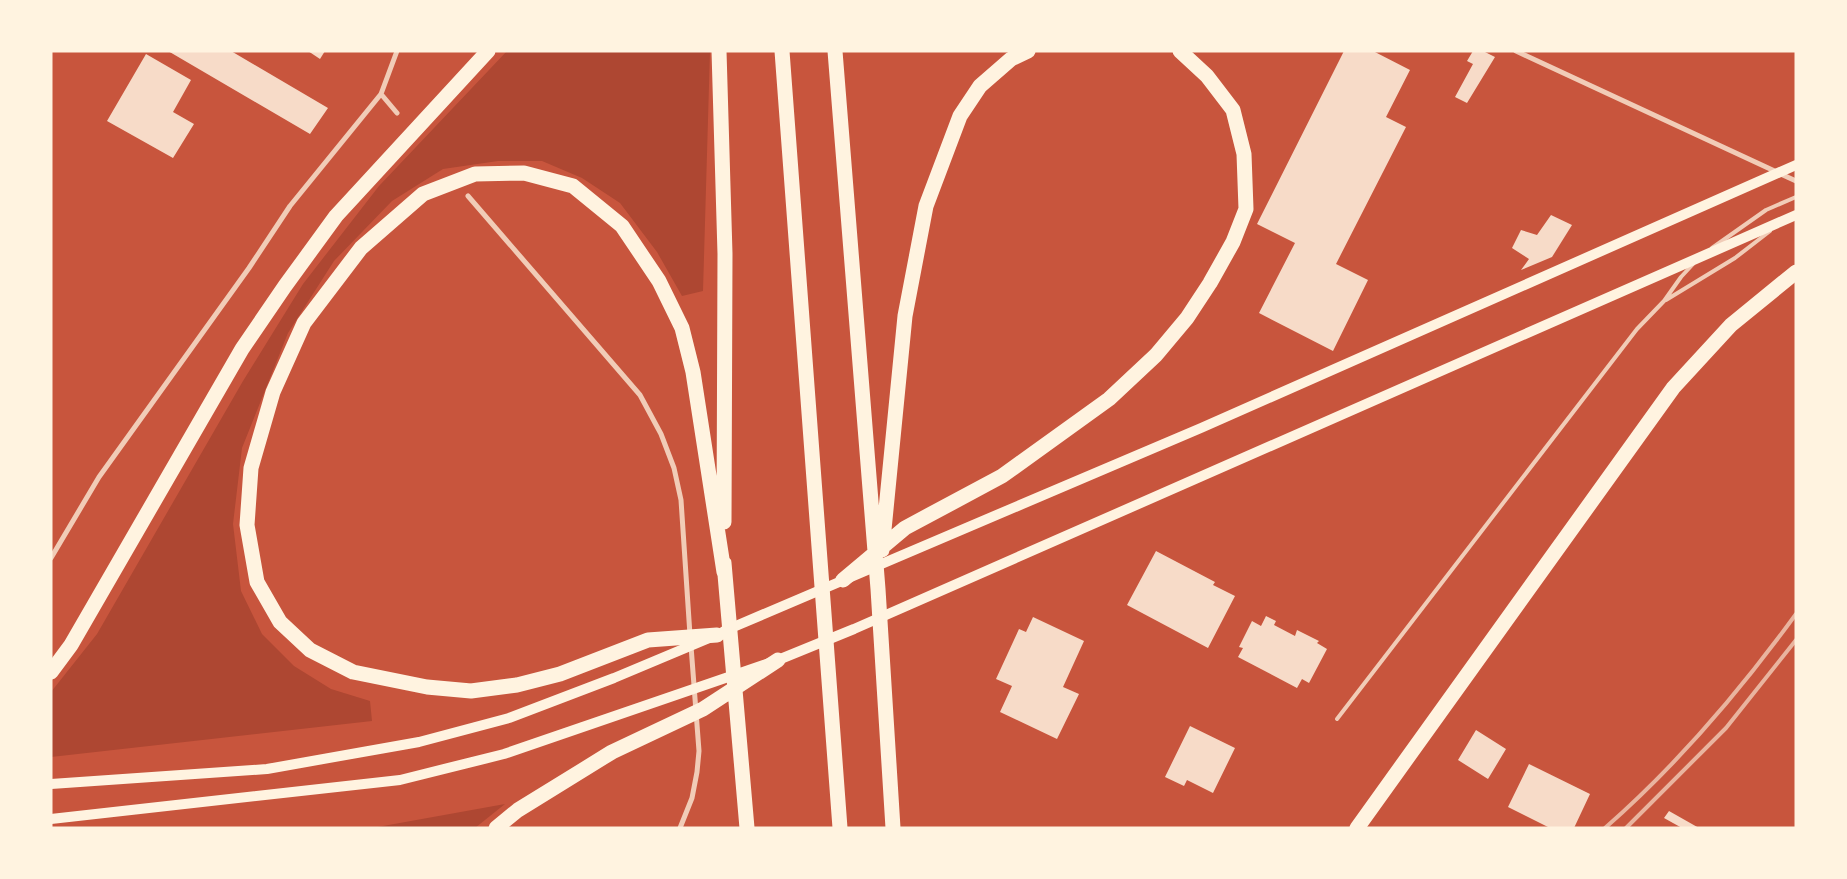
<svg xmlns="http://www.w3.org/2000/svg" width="1847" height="879" viewBox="0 0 1847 879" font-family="Helvetica,sans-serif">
  <rect width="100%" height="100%" fill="#c8553d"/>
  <!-- green -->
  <path fill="#ae4732" d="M 507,51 L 710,51 L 703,291 L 682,296 L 657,252 L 620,203 L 582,178 L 542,161 L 498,161 L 443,169 L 392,201 L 334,261 L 288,333 L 242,448 L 233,524 L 241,591 L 262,634 L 294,666 L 331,689 L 370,701 L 372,721 L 51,757 L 51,692 L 97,634 L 243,381 L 303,284 L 379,186 Z
    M 505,804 L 475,828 L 372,828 Z"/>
  <!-- building -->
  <path fill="#f7dbc8" d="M 168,51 L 231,51 L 328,108 L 310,134 Z
    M 308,51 L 325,51 L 320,59 Z
    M 1344,51 L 1373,51 L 1410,70 L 1386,117 L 1406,127 L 1336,264 L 1368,280 L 1333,351 L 1259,313 L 1295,243 L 1257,224 Z
    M 1473,51 L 1483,51 L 1495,57 L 1467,103 L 1455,97 L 1473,64 L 1467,61 Z
    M 146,54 L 191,80 L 173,112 L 194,124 L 173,158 L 107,121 Z
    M 1551,215 L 1572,225 L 1552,257 L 1521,270 L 1529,259 L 1512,248 L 1521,230 L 1537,235 Z
    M 1156,551 L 1215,582 L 1213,585 L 1235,596 L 1208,648 L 1127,605 Z
    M 1266,616 L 1276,621 L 1274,625 L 1295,636 L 1297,630 L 1319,641 L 1317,643 L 1327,649 L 1309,683 L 1302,679 L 1297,688 L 1238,657 L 1243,648 L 1239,647 L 1252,621 L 1261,626 Z
    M 1033,617 L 1084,641 L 1063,687 L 1079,694 L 1057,739 L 1000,712 L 1012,686 L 996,679 L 1019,629 L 1026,632 Z
    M 1190,726 L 1235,748 L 1213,793 L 1187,780 L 1184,786 L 1165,777 Z
    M 1476,730 L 1506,749 L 1488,779 L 1458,760 Z
    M 1529,764 L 1590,794 L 1574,828 L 1550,828 L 1508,807 Z
    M 1669,811 L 1699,828 L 1682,828 L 1664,818 Z"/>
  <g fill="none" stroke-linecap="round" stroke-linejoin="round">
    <!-- service -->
    <path stroke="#f1ccb7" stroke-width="4" d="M 1712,248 L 1766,210 L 1796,197
      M 1666,300 L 1735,258 L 1770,231
      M 1337,719 L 1637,329 L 1664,301 L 1681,277 L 1693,264"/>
    <!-- minor -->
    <path stroke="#f1ccb7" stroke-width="5" d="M 1516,51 L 1796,181
      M 381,94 L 397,113
      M 468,196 L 640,395 L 661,434 L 674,468 L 681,500 L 690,635
      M 51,558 L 99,477 L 249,268 L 290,206 L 381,94 L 397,51
      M 680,828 L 692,798 L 697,772 L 699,751 L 691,646"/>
    <!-- secondary -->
    <path stroke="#fff3e0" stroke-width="10" d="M 724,631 L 1201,428 L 1796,165
      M 51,784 L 267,769 L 419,742 L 509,718 L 614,678 L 707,639
      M 51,819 L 400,780 L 504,754 L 778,660 L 854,629 L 1796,215"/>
    <!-- motorway -->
    <path stroke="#fff3e0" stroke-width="15" d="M 719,51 L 725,254 L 724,522
      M 782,51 L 840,828
      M 835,51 L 878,589 L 893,828
      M 882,550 L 905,316 L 926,206 L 960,116 L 980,86 L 1011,59 L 1028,51
      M 724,563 L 747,828
      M 843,580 L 905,528 L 1002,476 L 1109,399 L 1156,355 L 1187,318 L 1210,283 L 1233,242 L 1246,209 L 1244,154 L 1233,110 L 1207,76 L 1180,51
      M 717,635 L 648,640 L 560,674 L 517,685 L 471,691 L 427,687 L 353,672 L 310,650 L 280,622 L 257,582 L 247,525 L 251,468 L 273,392 L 304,323 L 361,248 L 423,194 L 475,174 L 524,173 L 573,186 L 622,226 L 659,281 L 682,328 L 693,372 L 724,572
      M 51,672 L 71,645 L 242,349 L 285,286 L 336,216 L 488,51
      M 496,828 L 518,810 L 612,752 L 703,709 L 778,660
      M 1357,828 L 1673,388 L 1731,325 L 1796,272"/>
    <!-- rail -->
    <path stroke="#e9b49f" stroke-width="4" d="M 1605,828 C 1677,765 1740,691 1796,614
      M 1626,828 L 1726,728 L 1796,640"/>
  </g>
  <!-- border -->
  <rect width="1847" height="879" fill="none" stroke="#fff3e0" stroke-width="105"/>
</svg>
